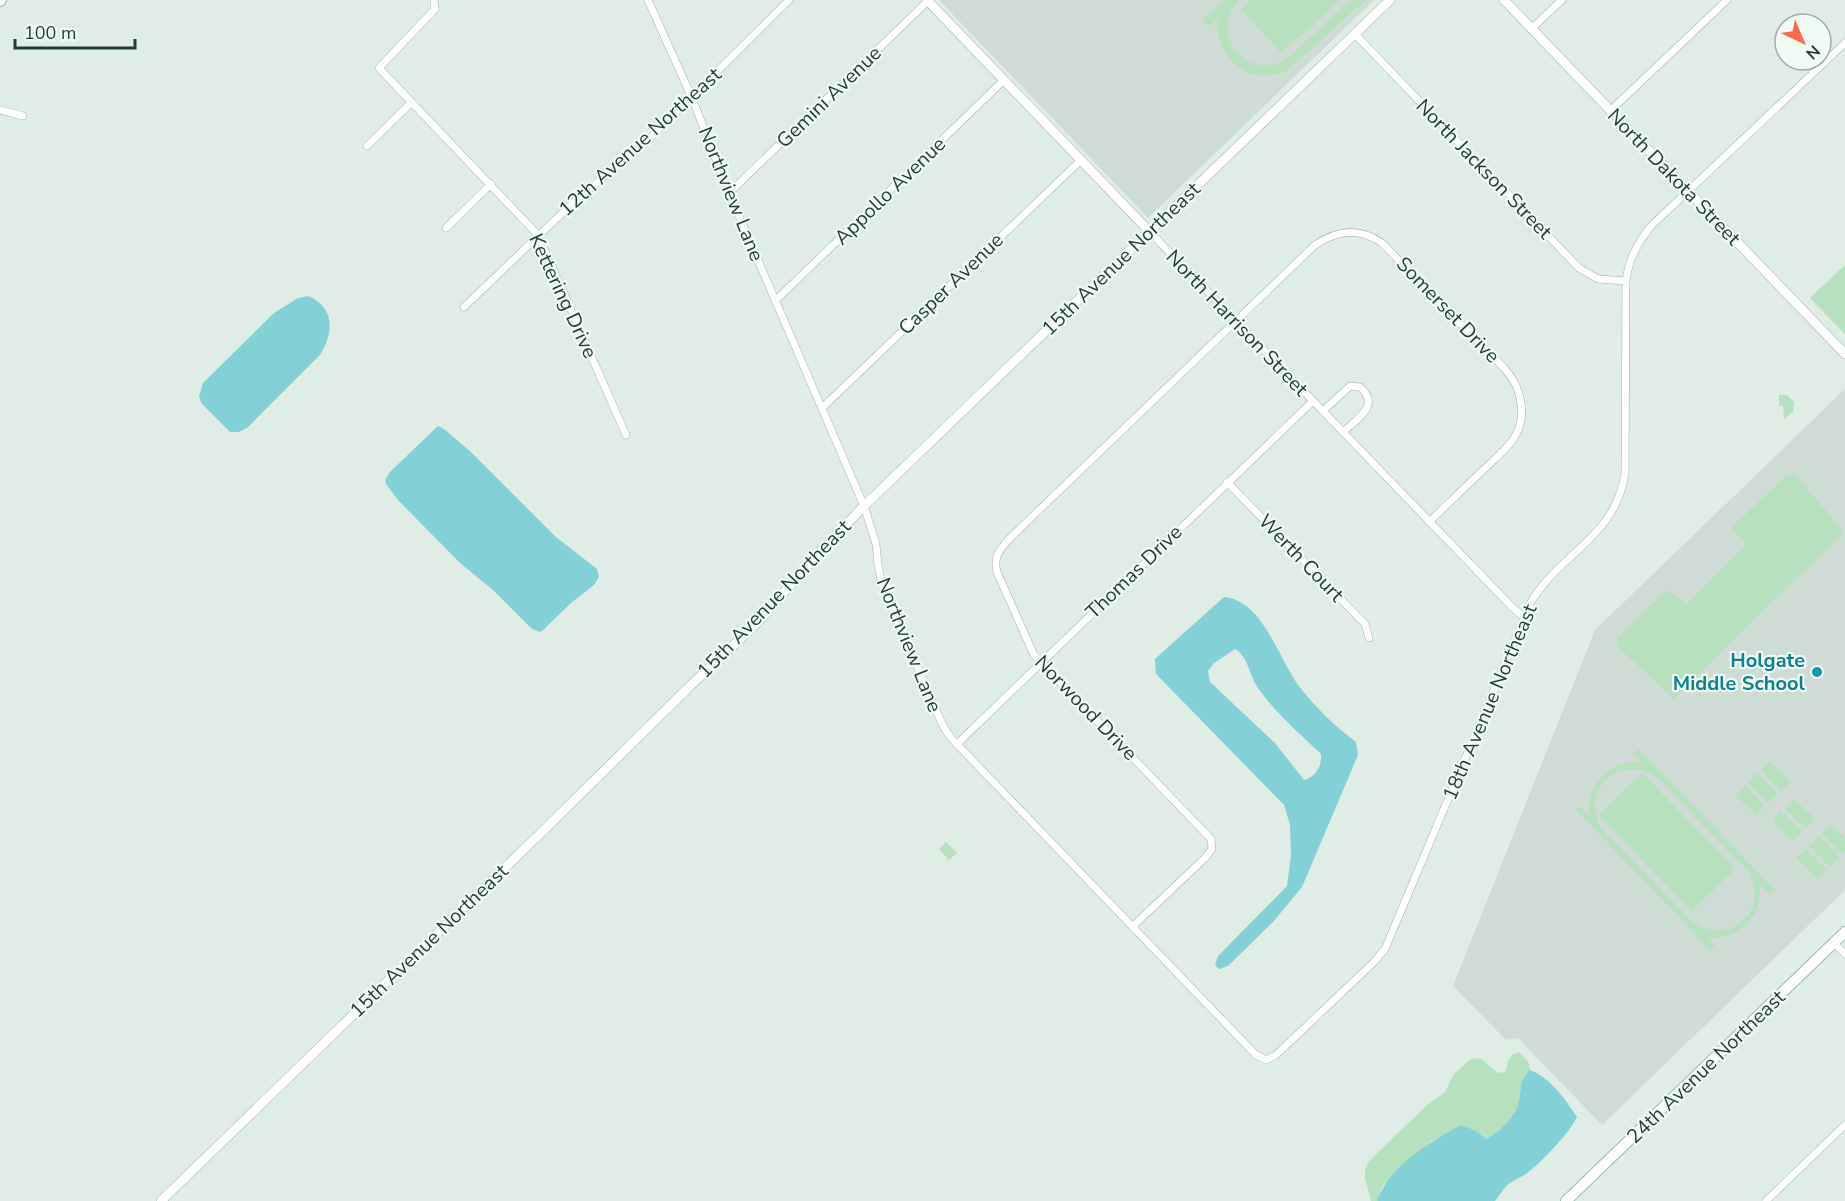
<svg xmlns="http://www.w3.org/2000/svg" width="1845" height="1201" viewBox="0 0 1845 1201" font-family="'Nunito Sans',sans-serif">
  <rect width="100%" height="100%" fill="#e0ece6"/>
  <!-- built -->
  <path fill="#cedcd5" d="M 939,0 L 1374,0 L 1148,218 Z
    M 1845,389 L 1845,890 L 1602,1125 L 1518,1038 L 1506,1040 L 1453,986 L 1595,630 Z"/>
  <!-- green -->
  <path fill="#b7e0bf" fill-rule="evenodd" d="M 1224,0 L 1239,0 C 1206,37 1251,86 1290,56 L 1351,0 L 1366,0 L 1289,69 C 1254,89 1213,59 1218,19 L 1208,27 L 1202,20 Z
    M 1251,0 L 1340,0 L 1281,53 L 1241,9 Z
    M 1845,265 L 1845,334 L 1810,298 Z
    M 1779,395 L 1787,395 L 1794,402 L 1793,412 L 1784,419 L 1783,406 L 1779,406 Z
    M 1787,475 L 1796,475 L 1844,532 L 1674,699 L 1618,647 L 1618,637 L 1667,590 L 1686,604 L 1747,544 L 1731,528 Z
    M 1638,749 L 1775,889 L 1770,894 L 1760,884 C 1763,916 1740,941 1707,937 L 1715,945 L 1710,950 L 1576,810 L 1580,806 L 1589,815 C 1587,783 1611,758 1643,763 L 1634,753 ZM 1627,769 L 1644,770 L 1660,780 L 1750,873 C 1769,914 1727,948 1690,920 L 1602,829 C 1586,805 1599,775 1627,769 Z
    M 1770,761 L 1790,782 L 1781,791 L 1761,770 Z
    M 1642,773 L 1735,869 L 1692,911 L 1599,815 Z
    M 1757,773 L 1778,794 L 1768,803 L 1748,782 Z
    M 1745,785 L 1765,806 L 1756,815 L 1735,795 Z
    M 1794,799 L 1815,819 L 1805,829 L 1785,808 Z
    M 1781,811 L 1802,832 L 1792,841 L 1772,820 Z
    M 1831,824 L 1845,838 L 1845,852 L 1842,854 L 1822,834 Z
    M 1819,836 L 1839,857 L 1830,867 L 1809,846 Z
    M 946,842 L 957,853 L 949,860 L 939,849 Z
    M 1806,849 L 1826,869 L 1817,879 L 1796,858 Z
    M 1519,1052 L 1529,1063 L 1530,1070 C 1517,1084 1523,1084 1519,1101 C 1516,1116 1500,1130 1488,1139 L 1476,1131 L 1433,1140 L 1401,1167 L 1382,1187 L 1377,1201 L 1371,1201 C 1368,1184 1360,1177 1369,1161 L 1427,1105 L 1445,1092 L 1453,1075 L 1464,1065 L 1471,1059 L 1480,1058 L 1497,1072 L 1502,1073 L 1506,1071 L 1508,1061 L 1513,1054 Z"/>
  <!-- water -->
  <path fill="#83d1d6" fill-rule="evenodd" d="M 308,296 C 335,307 334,333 320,355 L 247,428 L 239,432 L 230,432 L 202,404 L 199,397 L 203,383 L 274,313 L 298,298 Z
    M 438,426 L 444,429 L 470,451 L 556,537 L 597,569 L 599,577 L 594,585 L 571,603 L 543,630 L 540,632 L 532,629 L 494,591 L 459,562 L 398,500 L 386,484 L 385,480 L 390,472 Z
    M 1224,597 C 1265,601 1279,663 1302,690 C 1318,710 1336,727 1356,742 L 1358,755 L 1302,887 L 1273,922 L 1228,966 L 1219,969 L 1215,965 L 1218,956 L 1287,886 L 1291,855 L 1290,825 L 1284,805 L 1156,674 L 1155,659 ZM 1235,649 C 1248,657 1249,673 1256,685 C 1273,711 1299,733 1321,754 C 1322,766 1316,777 1304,780 L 1275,743 L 1210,682 L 1208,671 L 1214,663 Z
    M 1530,1070 C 1551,1078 1565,1099 1577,1117 C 1571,1131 1540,1164 1527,1173 C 1522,1177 1516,1179 1510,1183 C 1504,1187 1500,1195 1495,1201 L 1377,1201 C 1389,1166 1430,1142 1461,1125 L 1476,1131 L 1487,1139 C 1500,1131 1516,1116 1519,1101 C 1523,1084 1517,1084 1530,1070 Z"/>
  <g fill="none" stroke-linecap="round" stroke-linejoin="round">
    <!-- minor casing -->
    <g stroke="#a2b4ad" stroke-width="8">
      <path id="minor" d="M 434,0 L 435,9 L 379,68 L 538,235 L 626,435
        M 648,0 L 692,98 L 729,193 L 864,506 L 876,544 L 878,565 L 882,585 L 943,726 L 951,738 L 1256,1055 L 1266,1060 L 1276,1055 L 1374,962 L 1385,949 L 1531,602 C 1560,553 1616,537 1625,473 L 1626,281 C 1629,258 1637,244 1651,226 L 1845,43
        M 1531,29 L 1562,0
        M 1355,34 L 1579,268 L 1598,279 L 1626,281
        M 0,110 L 23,116
        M 1610,111 L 1727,0
        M 367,146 L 412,102
        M 729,193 L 928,1
        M 446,228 L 491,184
        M 1150,232 L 1513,608 L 1524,617
        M 775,301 L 1004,80
        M 464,307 L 578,198 L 642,146 L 789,0
        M 822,408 L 1081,160
        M 1323,411 L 1350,386 L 1360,387 C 1381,406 1358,418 1343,432
        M 1227,482 L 1365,624 L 1369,638
        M 957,744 L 1313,401
        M 1133,926 L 1205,858 L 1212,849 L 1211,839 L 1034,655 L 997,572 C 993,556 1000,550 1010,538 L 1315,245 C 1337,230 1359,227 1382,243 L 1505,369 C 1523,389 1528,419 1512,441 C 1503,453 1490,463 1479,474 C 1462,490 1446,506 1429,522
        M 1834,943 L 1845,954
        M 1766,1201 L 1845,1125"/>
    </g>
    <!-- tertiary casing -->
    <g stroke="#a2b4ad" stroke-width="10">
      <path id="tertiary" d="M 927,0 L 1150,232
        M 1504,0 L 1845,354
        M 161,1201 L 548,826 L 690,686 L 758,622 L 816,556 L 864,506 L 1390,0"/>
    </g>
    <!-- secondary casing -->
    <g stroke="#9eb9ad" stroke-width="12">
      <path id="secondary" d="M 0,1 L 1,0
        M 1566,1201 L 1845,932"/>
    </g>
    <!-- minor -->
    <use href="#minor" stroke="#fff" stroke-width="7"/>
    <!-- tertiary -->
    <use href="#tertiary" stroke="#fff" stroke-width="9"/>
    <!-- secondary -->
    <use href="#secondary" stroke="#fff" stroke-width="10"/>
  </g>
  <!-- markers -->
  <circle fill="#0f9aa8" stroke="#f1f9f4" stroke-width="2" cx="1817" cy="672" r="6"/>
  <g text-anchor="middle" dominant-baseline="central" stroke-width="4.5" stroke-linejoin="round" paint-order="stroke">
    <!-- street labels -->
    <g font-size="20" fill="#1f3e33" stroke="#f1f9f4">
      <text transform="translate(829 97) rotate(-44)">Gemini Avenue</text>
      <text transform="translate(640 142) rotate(-42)">12th Avenue Northeast</text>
      <text transform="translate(1484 169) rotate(46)">North Jackson Street</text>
      <text transform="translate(1674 177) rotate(46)">North Dakota Street</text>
      <text transform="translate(890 191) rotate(-44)">Appollo Avenue</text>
      <text transform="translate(731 194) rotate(68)">Northview Lane</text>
      <text transform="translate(1121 259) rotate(-44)">15th Avenue Northeast</text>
      <text transform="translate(951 284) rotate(-44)">Casper Avenue</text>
      <text transform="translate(563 296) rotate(65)">Kettering Drive</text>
      <text transform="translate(1448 310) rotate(46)">Somerset Drive</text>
      <text transform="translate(1237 323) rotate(46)">North Harrison Street</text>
      <text transform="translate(1301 558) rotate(46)">Werth Court</text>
      <text transform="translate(1134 572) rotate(-44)">Thomas Drive</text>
      <text transform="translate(774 599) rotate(-46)">15th Avenue Northeast</text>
      <text transform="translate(909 645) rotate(68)">Northview Lane</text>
      <text transform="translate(1490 702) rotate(-67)">18th Avenue Northeast</text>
      <text transform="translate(1086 708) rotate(46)">Norwood Drive</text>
      <text transform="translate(429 941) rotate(-44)">15th Avenue Northeast</text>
      <text transform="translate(1706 1067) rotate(-44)">24th Avenue Northeast</text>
    </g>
    <!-- culture labels -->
    <g font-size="20" font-weight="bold" fill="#0d838f" stroke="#f1f9f4" text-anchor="end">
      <text x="1805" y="660">Holgate<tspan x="1805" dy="23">Middle School</tspan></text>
    </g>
  </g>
  <!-- north arrow -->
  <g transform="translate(1803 42) rotate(136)"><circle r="28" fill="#f1f9f4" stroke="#9daea7" stroke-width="1.5"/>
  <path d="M0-4.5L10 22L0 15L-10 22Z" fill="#fe6a4d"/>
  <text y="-9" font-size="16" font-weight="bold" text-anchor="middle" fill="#1f3e33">N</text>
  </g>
  <!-- scale -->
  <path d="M15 39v9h120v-9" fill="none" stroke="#1f3e33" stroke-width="3"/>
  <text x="24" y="39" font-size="18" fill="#1f3e33" stroke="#f1f9f4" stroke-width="4.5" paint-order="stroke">100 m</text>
</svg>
